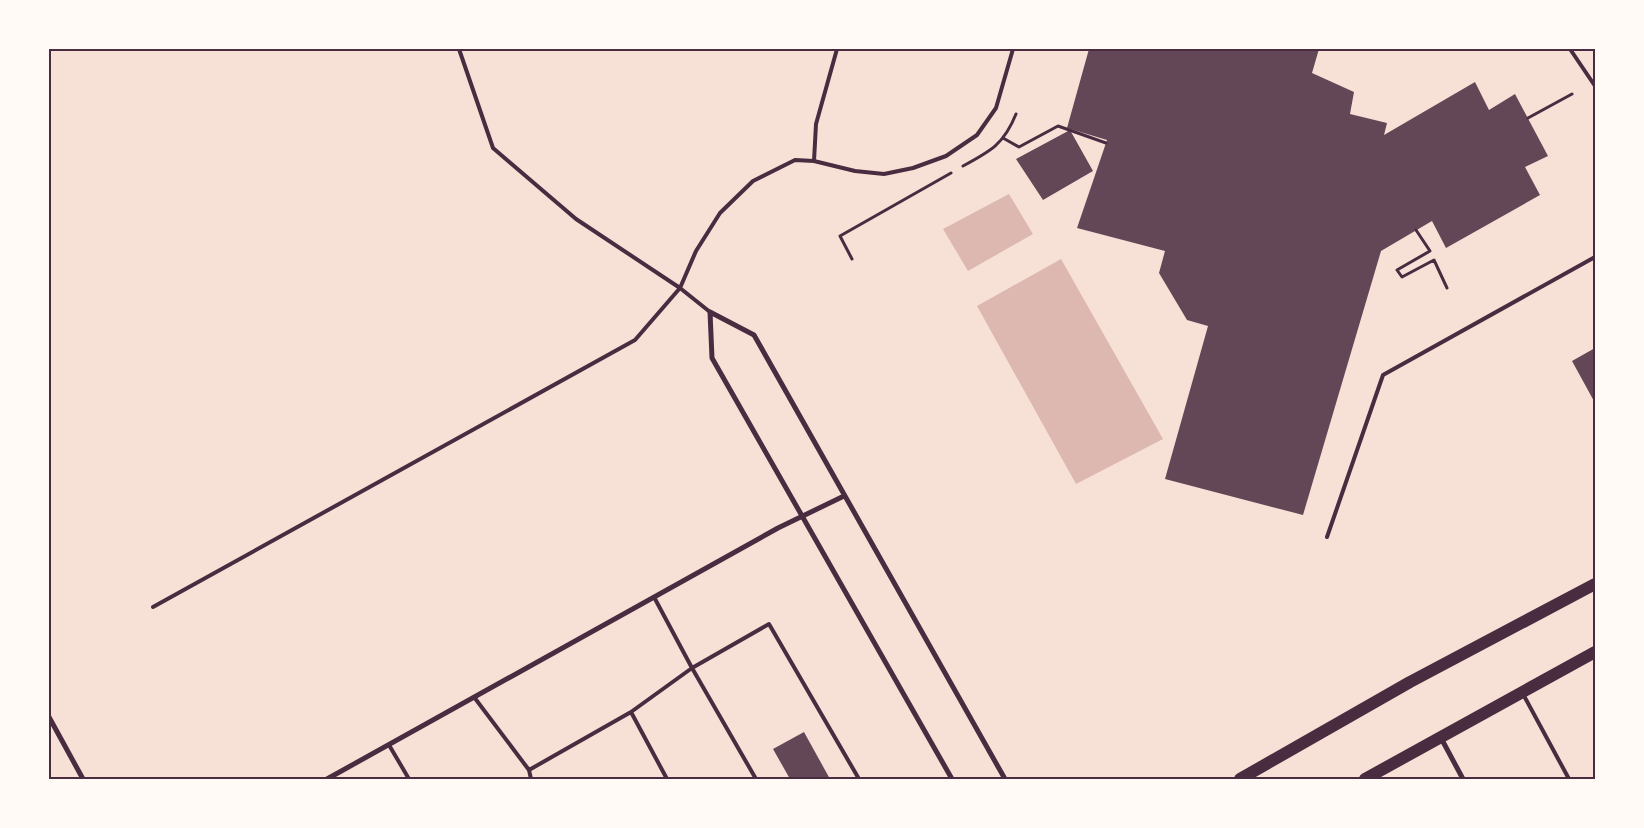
<svg xmlns="http://www.w3.org/2000/svg" width="1644" height="828" viewBox="0 0 1644 828" font-family="'Sofia Sans Condensed',sans-serif">
  <rect width="100%" height="100%" fill="#f7e1d7"/>
  <!-- water -->
  <path fill="#dcb8b0" d="M 1009,194 L 1033,234 L 968,271 L 943,229 Z
    M 1061,259 L 1163,439 L 1076,484 L 977,306 Z"/>
  <!-- building -->
  <path fill="#644757" d="M 1089,49 L 1319,49 L 1312,73 L 1354,92 L 1350,114 L 1387,123 L 1384,135 L 1475,82 L 1489,110 L 1515,94 L 1548,156 L 1525,167 L 1540,195 L 1446,248 L 1432,221 L 1381,251 L 1303,515 L 1165,479 L 1208,326 L 1187,320 L 1159,273 L 1165,251 L 1077,228 L 1107,140 L 1067,128 Z
    M 1070,130 L 1093,171 L 1043,200 L 1016,159 Z
    M 1595,348 L 1595,403 L 1572,361 Z
    M 804,732 L 830,779 L 790,779 L 773,749 Z"/>
  <g fill="none" stroke-linecap="round" stroke-linejoin="round">
    <!-- path -->
    <path stroke="#4a2c40" stroke-width="3" d="M 1528,118 L 1572,94
      M 1003,138 L 1019,147 L 1058,126 L 1106,143
      M 963,166 C 991,151 1004,144 1016,114
      M 1416,230 L 1430,251 L 1397,270 L 1402,277 L 1434,260 L 1447,288
      M 852,259 L 840,236 L 951,173"/>
    <!-- service -->
    <path stroke="#4a2c40" stroke-width="4" d="M 459,49 L 493,148 L 576,219 L 680,288 L 710,312
      M 1570,49 L 1595,86
      M 814,161 L 816,124 L 837,49
      M 1327,537 L 1383,375 L 1595,257
      M 153,607 L 635,340 L 680,288 L 696,251 L 720,213 L 753,181 L 795,160 L 814,161 L 855,171 L 884,174 L 913,168 L 946,156 L 977,135 L 996,108 L 1013,49
      M 1523,694 L 1569,779
      M 474,697 L 529,770 L 531,779
      M 631,712 L 692,668 L 654,597
      M 389,745 L 409,779
      M 529,770 L 631,712 L 667,779
      M 756,779 L 692,668 L 769,624 L 859,779"/>
    <!-- minor -->
    <path stroke="#4a2c40" stroke-width="5" d="M 710,312 L 754,335 L 1005,779
      M 710,312 L 712,358 L 952,779
      M 49,717 L 83,779
      M 1441,738 L 1463,779
      M 327,779 L 778,528 L 844,496"/>
    <!-- primary -->
    <path stroke="#4a2c40" stroke-width="12" d="M 1240,779 L 1410,682 L 1595,584
      M 1365,779 L 1595,652"/>
  </g>
  <!-- border -->
  <rect width="1644" height="828" fill="none" stroke="#fffaf5" stroke-width="100"/>
  <rect x="50" y="50" width="1544" height="728" fill="none" stroke="#4a2c40" stroke-width="2"/>
</svg>
